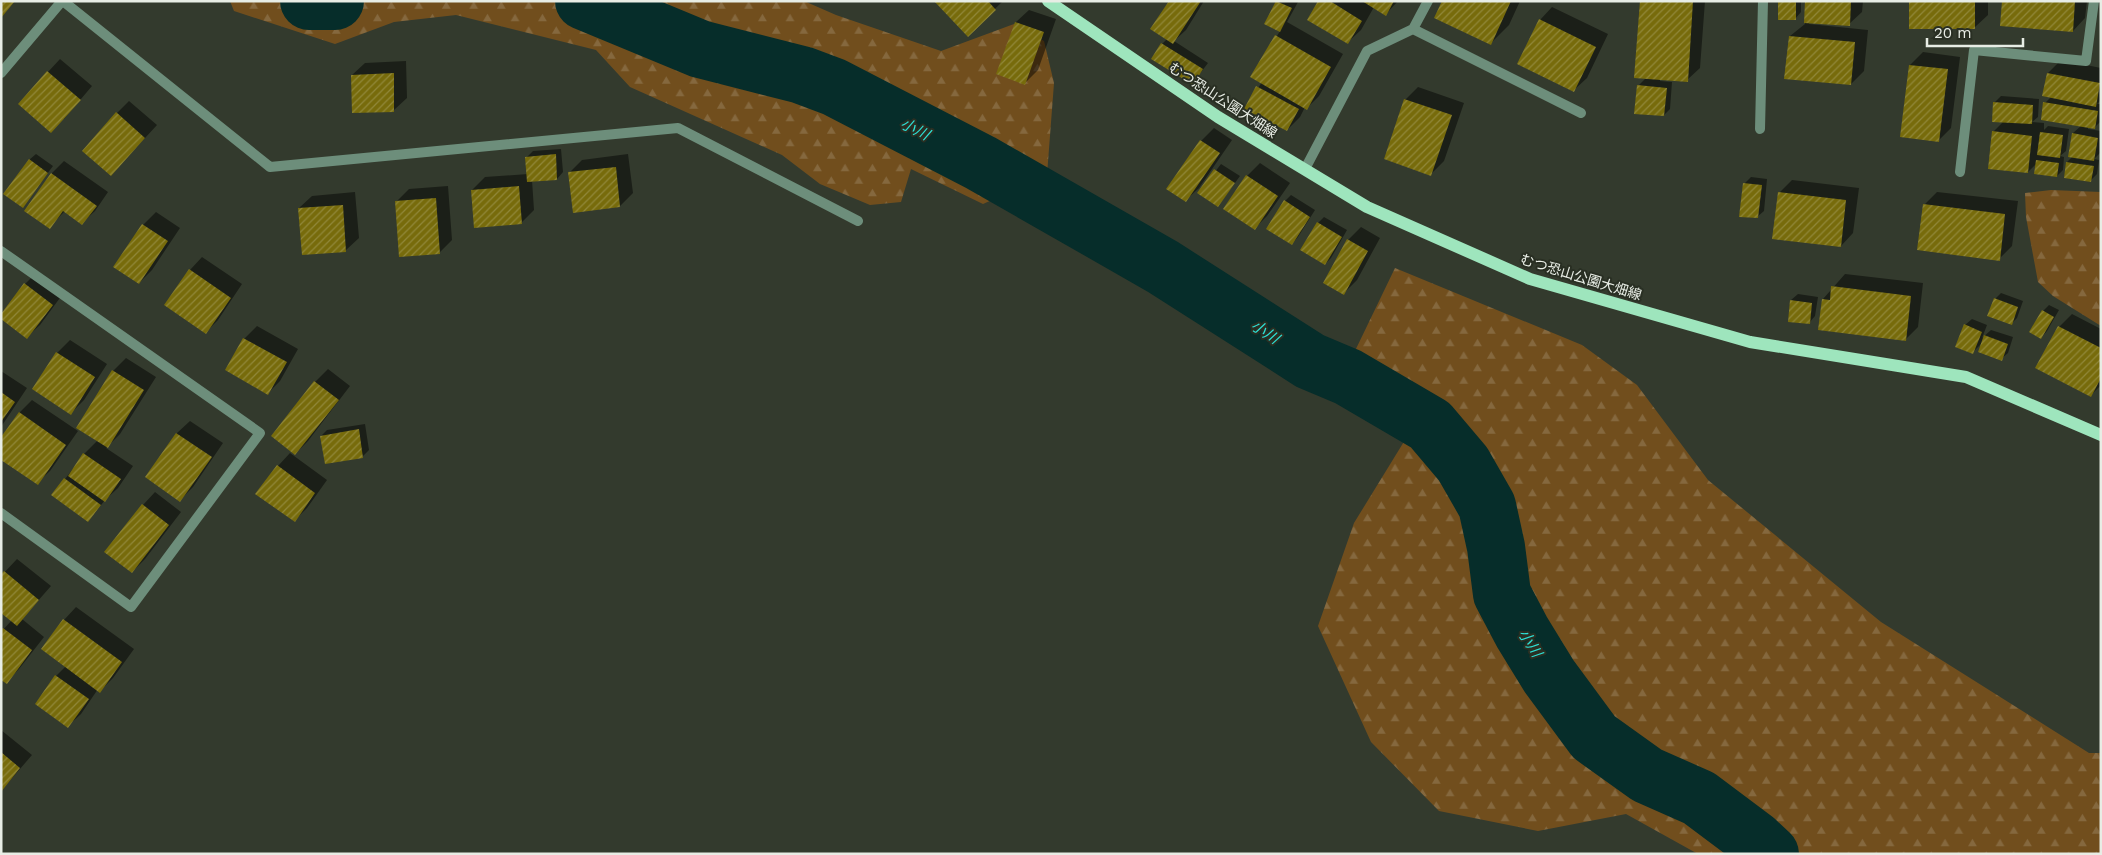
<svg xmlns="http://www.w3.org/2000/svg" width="2102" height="855" viewBox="0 0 2102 855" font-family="'Work Sans','Noto Sans JP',sans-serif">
  <defs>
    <pattern id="forest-firs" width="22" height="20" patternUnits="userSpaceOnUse" patternTransform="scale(1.25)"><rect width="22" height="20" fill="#714e1d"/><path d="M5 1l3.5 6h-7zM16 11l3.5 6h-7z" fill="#85683e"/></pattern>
    <pattern id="building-hatch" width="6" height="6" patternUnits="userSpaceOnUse" patternTransform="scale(1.25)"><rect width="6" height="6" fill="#776b0b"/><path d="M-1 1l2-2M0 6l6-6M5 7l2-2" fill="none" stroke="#91883a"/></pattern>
  </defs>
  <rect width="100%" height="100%" fill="#333a2d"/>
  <!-- forest -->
  <path fill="url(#forest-firs)" d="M 230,1 L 804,1 L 836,15 L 941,51 L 1014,24 L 1044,41 L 1054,83 L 1047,175 L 983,204 L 911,169 L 901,202 L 870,205 L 820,184 L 782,155 L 630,87 L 596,50 L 456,15 L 394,22 L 335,44 L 234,11 Z
    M 2051,190 L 2101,192 L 2101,326 L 2053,296 L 2038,282 L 2026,217 L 2025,193 Z
    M 1395,268 L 1582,345 L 1637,385 L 1708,480 L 1881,622 L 2089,753 L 2101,753 L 2101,854 L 1698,854 L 1626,814 L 1538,831 L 1439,811 L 1371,742 L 1318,626 L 1354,523 L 1405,440 L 1340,382 Z"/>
  <!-- shadow -->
  <path fill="#0007" d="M 936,1 L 1003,1 L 968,35 Z
    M 1170,1 L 1204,1 L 1186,30 L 1174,41 L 1208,63 L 1192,84 L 1162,44 L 1167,39 Z
    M 1277,1 L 1298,2 L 1287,22 L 1343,54 L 1319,96 L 1307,108 L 1305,107 L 1300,117 L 1287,130 L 1245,108 L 1262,82 L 1252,77 L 1280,31 L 1266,24 Z
    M 1320,1 L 1398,1 L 1386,14 L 1374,7 L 1361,30 L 1348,42 Z
    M 1443,1 L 1520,1 L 1509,25 L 1491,43 Z
    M 1641,1 L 1705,1 L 1700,68 L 1687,80 L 1660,79 L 1660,81 L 1672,82 L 1670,109 L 1664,115 L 1638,86 L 1646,78 Z
    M 1779,1 L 1801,1 L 1801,12 L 1795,19 Z
    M 1806,1 L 1863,1 L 1862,12 L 1849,24 L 1809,22 L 1809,24 L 1868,30 L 1864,71 L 1851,84 L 1790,36 L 1805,24 Z
    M 1910,1 L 1988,1 L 1988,15 L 1975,27 Z
    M 2004,1 L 2087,1 L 2085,18 L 2073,31 Z
    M 1552,7 L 1608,34 L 1587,78 L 1574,90 L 1540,20 Z
    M 1029,10 L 1056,19 L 1038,70 L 1025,83 L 1016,22 Z
    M 1923,52 L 1960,57 L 1951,128 L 1938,141 L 1910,65 Z
    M 60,59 L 92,86 L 64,119 L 48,72 Z
    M 2061,60 L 2101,68 L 2101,100 L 2097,104 L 2101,104 L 2101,121 L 2095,127 L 2088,126 L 2088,129 L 2101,131 L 2100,153 L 2094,159 L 2099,160 L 2097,174 L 2091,180 L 2067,162 L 2073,156 L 2073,133 L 2082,125 L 2045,103 L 2051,97 L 2048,73 Z
    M 406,61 L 407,98 L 394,110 L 352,75 L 365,63 Z
    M 1418,87 L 1464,103 L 1444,161 L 1431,174 L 1405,100 Z
    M 2001,96 L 2039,99 L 2038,117 L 2032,122 L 2044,123 L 2044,130 L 2048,126 L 2069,129 L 2066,151 L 2060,156 L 2064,157 L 2063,170 L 2057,176 L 2037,163 L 2028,172 L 1993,132 L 2004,121 L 1994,103 Z
    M 129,101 L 157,125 L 111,175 L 117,113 Z
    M 1214,128 L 1232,140 L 1199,188 L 1186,200 L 1201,141 Z
    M 561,149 L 563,172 L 557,179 L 532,180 L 534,210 L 521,223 L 472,190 L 485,177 L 528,174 L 527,157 L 533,151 Z
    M 36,154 L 53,166 L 23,206 L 29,160 Z
    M 628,154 L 633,193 L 620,206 L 570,172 L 582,160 Z
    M 64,161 L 108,192 L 95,211 L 82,223 L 65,211 L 49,227 L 51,174 Z
    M 1260,163 L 1290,183 L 1267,216 L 1255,228 L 1225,209 L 1247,176 Z
    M 1221,164 L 1240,176 L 1218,206 L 1199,193 Z
    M 1751,177 L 1767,179 L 1764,211 L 1757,217 L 1741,215 L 1745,183 Z
    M 1792,180 L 1859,188 L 1853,233 L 1841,246 L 1779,193 Z
    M 448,186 L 452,240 L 439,253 L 396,202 L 409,189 Z
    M 355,192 L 359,238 L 346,250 L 303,254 L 299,208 L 312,196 Z
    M 1937,192 L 2018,201 L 2012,246 L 1999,259 L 1924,205 Z
    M 1291,195 L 1315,210 L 1298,237 L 1292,244 L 1285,201 Z
    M 156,212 L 180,228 L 152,270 L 139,283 L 115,267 L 143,225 Z
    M 1324,217 L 1347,230 L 1331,258 L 1325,264 L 1318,223 Z
    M 1361,227 L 1380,238 L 1357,280 L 1344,293 L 1348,240 Z
    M 202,257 L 242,284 L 218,320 L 206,332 L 190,270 Z
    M 38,271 L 65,291 L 40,325 L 27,337 L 25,284 Z
    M 1845,274 L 1923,283 L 1918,327 L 1905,340 L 1823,299 Z
    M 2001,293 L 2023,301 L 2017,318 L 2011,324 L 1995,299 Z
    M 1798,294 L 1818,297 L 1815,316 L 1809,323 L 1791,300 Z
    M 2049,305 L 2059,310 L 2047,331 L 2041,338 L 2043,311 Z
    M 2072,314 L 2101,329 L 2101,385 L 2090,396 L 2037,368 L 2059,327 Z
    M 1972,319 L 1987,325 L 1982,338 L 1991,330 L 2013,337 L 2008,353 L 2001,359 L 1982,343 L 1973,352 L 1965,325 Z
    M 257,326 L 298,349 L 280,381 L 268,393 L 244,339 Z
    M 70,340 L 107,364 L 84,400 L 71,413 L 34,389 L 57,353 Z
    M 126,358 L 156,377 L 120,434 L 106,448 L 133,466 L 118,488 L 105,500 L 94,514 L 53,495 L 84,454 L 98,440 L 113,371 Z
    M 328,369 L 350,386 L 308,441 L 295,454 L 273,436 L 315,382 Z
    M 1,371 L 27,388 L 1,427 Z
    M 32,400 L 78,431 L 50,471 L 37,483 L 19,413 Z
    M 190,421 L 223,443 L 193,487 L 180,500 L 147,477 L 177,433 Z
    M 365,424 L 369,450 L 363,456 L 321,436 L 327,430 Z
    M 290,453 L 327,480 L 307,508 L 294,521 L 278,466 Z
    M 155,492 L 181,512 L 145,559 L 132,572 L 143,505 Z
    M 17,559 L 51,586 L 22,619 L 44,637 L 19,669 L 6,682 L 1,632 L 12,620 L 3,613 L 1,616 L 1,576 Z
    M 76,607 L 134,649 L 113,678 L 100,691 L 98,689 L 81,714 L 68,726 L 56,676 L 66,666 L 64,620 Z
    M 1,730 L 32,755 L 1,791 Z"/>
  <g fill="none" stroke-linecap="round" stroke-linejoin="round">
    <!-- river -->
    <path stroke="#062d2a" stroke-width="58" d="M 309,1 L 335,1
      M 584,1 L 700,49 L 802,75 L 834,87 L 981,163 L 1163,267 L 1310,361 L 1348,377 L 1430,425 L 1463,464 L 1487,506 L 1496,547 L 1502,594 L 1522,632 L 1549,676 L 1594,737 L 1647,775 L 1699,798 L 1755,840 L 1770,854"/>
  </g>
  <!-- building -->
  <path fill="url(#building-hatch)" d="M 1,1 L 15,1 L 1,18 Z
    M 934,1 L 988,1 L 996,10 L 968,37 Z
    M 1169,1 L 1201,1 L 1173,44 L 1150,29 Z
    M 1276,1 L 1292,8 L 1280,32 L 1264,24 Z
    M 1318,1 L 1330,1 L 1362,21 L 1348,44 L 1307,20 Z
    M 1362,1 L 1394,1 L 1386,16 Z
    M 1442,1 L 1511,1 L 1491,45 L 1434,18 Z
    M 1640,1 L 1693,1 L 1688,82 L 1634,78 Z
    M 1778,1 L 1796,1 L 1796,20 L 1778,20 Z
    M 1805,1 L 1851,1 L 1850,26 L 1804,23 Z
    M 1909,1 L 1975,1 L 1975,29 L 1909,29 Z
    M 2002,1 L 2075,1 L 2073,32 L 2000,26 Z
    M 1539,19 L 1596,47 L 1574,92 L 1517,64 Z
    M 1015,22 L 1044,32 L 1025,85 L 996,74 Z
    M 1275,35 L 1331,67 L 1307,110 L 1250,77 Z
    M 1789,36 L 1855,42 L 1851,85 L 1784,79 Z
    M 1161,43 L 1203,69 L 1193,85 L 1151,59 Z
    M 1909,65 L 1948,69 L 1939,142 L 1900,137 Z
    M 47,71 L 81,100 L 51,133 L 18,104 Z
    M 394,73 L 394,112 L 352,113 L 351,75 Z
    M 2047,73 L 2100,83 L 2096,107 L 2042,96 Z
    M 1637,85 L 1667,88 L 1664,116 L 1634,114 Z
    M 1256,86 L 1299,109 L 1287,131 L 1244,109 Z
    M 1404,99 L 1452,115 L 1431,176 L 1384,159 Z
    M 1993,102 L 2033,105 L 2032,124 L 1992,122 Z
    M 2043,102 L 2098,111 L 2095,129 L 2041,120 Z
    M 116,112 L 145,138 L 111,176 L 82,151 Z
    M 1992,131 L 2032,136 L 2028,173 L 1988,169 Z
    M 2040,132 L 2063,135 L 2060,158 L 2037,155 Z
    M 2072,133 L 2098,138 L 2094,161 L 2068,157 Z
    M 1200,140 L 1220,153 L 1186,202 L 1166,189 Z
    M 556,154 L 557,180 L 527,182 L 525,157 Z
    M 29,159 L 48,173 L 23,208 L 3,194 Z
    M 2036,160 L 2059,163 L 2057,177 L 2034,174 Z
    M 2066,162 L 2094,166 L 2091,182 L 2064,178 Z
    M 616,167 L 620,207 L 573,213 L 568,172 Z
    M 1214,169 L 1235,183 L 1218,207 L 1197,193 Z
    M 51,173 L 97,206 L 82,225 L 63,211 L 50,229 L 24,211 Z
    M 1246,175 L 1278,196 L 1255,230 L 1223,209 Z
    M 1743,183 L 1762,185 L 1758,218 L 1739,217 Z
    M 519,186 L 522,224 L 474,228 L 471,190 Z
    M 1778,192 L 1846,200 L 1841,247 L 1772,239 Z
    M 436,198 L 440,254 L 399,257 L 395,201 Z
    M 1284,200 L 1310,217 L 1292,245 L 1266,229 Z
    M 1923,204 L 2005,214 L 2000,261 L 1917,250 Z
    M 343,205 L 346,252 L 302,255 L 298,208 Z
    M 1317,222 L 1342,237 L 1325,265 L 1300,250 Z
    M 142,224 L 168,241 L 139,284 L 113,267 Z
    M 1347,239 L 1368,251 L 1344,295 L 1323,283 Z
    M 189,269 L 231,298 L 206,334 L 164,305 Z
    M 24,283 L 53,305 L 27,339 L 1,319 L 1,314 Z
    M 1831,286 L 1911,296 L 1906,341 L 1818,330 L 1822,299 L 1830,300 Z
    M 1994,298 L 2018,307 L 2012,325 L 1987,316 Z
    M 1790,300 L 1812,303 L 1810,324 L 1788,322 Z
    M 2042,310 L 2054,317 L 2041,339 L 2029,332 Z
    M 1964,324 L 1982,332 L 1973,354 L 1955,347 Z
    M 2058,326 L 2101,348 L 2101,378 L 2091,397 L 2035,368 Z
    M 1984,335 L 2008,344 L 2002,361 L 1978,352 Z
    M 243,338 L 287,362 L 268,395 L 225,370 Z
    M 56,352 L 95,377 L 71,415 L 32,389 Z
    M 112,370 L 144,390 L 108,448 L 76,428 Z
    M 314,381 L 339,400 L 295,455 L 271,436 Z
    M 1,392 L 15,402 L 1,422 Z
    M 19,412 L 66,445 L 38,485 L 1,460 L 1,437 Z
    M 359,429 L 363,458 L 325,464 L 320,436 Z
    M 176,433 L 212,457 L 180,502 L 145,477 Z
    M 83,453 L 121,479 L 105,502 L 68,476 Z
    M 277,465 L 315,493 L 295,522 L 255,494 Z
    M 64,478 L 101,505 L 88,522 L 51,495 Z
    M 142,504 L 169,525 L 132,573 L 104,552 Z
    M 4,571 L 39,600 L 17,626 L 1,613 L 1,574 Z
    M 63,619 L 122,662 L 100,693 L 41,649 Z
    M 3,628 L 32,650 L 7,684 L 1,680 L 1,630 Z
    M 55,675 L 89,699 L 68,728 L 35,704 Z
    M 1,752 L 20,768 L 1,792 Z"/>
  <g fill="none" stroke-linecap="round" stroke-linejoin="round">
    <!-- minor -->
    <path stroke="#6d8e7b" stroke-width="10" d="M 63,1 L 270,167 L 678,128 L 858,221
      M 1413,29 L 1581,113
      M 1,73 L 62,1
      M 1760,129 L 1763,1
      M 1305,169 L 1367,51 L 1413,29 L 1428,1
      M 1960,172 L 1974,50 L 2086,61 L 2094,1
      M 1,251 L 260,433 L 131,607 L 1,513"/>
    <!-- primary -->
    <path stroke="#9ee5bd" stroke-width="12" d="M 1048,1 L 1218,117 L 1367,207 L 1530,279 L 1750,342 L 1966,377 L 2101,435"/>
  </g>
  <g text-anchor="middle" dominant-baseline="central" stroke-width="4" stroke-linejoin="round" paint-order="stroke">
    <!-- street labels -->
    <g font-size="14" fill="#e8ede5" stroke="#292f23">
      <text transform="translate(1223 100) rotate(33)">むつ恐山公園大畑線</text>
      <text transform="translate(1581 277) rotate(17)">むつ恐山公園大畑線</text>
    </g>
    <!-- water labels -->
    <g font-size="15" font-style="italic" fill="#2de1d6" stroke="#292f23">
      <text transform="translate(915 129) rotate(27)">小川</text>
      <text transform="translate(1265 332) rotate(33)">小川</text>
      <text transform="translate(1530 643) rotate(57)">小川</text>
    </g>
  </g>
  <!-- border -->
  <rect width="2102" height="855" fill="none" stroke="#e8ede5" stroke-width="5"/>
  <!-- scale -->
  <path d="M1927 38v8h96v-8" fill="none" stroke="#e8ede5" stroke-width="2.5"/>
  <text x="1934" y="38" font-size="15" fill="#e8ede5" stroke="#292f23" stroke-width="4" paint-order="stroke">20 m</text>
</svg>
